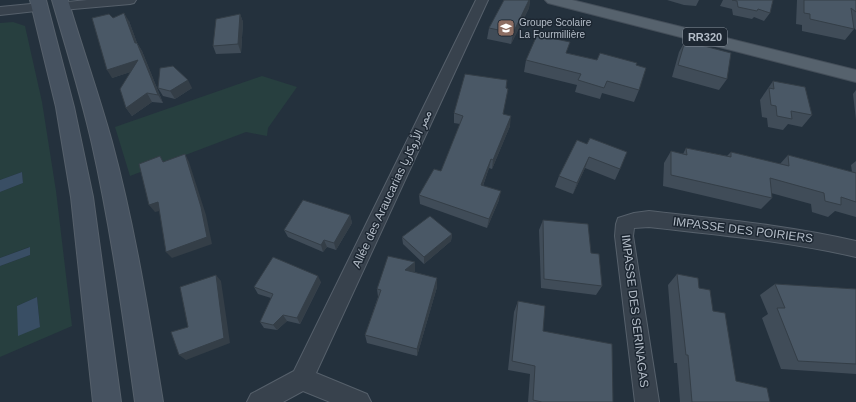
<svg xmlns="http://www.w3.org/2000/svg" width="856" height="402" viewBox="0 0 856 402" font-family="Arial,Vazirmatn,sans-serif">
  <rect width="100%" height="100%" fill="#24313d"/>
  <!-- green -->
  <path fill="#273f3f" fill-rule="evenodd" d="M 13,22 L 25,26 L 42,102 L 56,191 L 72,326 L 0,357 L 0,266 L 30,255 L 29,247 L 0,258 L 0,192 L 23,183 L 22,172 L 0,180 L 0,23 ZM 37,297 L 40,327 L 17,306 Z
    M 262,76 L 297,87 L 268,128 L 267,136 L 246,132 L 130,176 L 115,127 Z"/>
  <!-- water -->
  <path fill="#394e64" d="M 22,172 L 23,183 L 0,192 L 0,180 Z
    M 30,247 L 30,255 L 0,266 L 0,258 Z
    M 37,297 L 40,327 L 18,336 L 17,306 Z"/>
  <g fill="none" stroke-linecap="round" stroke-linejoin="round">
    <!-- street casing -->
    <g stroke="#56606b" stroke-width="2">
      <path id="street" d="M 87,0 L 136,0 L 134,3 L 130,4 L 62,10 L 58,9 L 56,6 L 58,3 Z
        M 476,0 L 488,0 L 316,373 L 367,394 L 371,402 L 330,402 L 303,391 L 283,402 L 247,402 L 251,394 L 294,371 Z
        M 41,3 L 45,4 L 47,7 L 45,10 L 0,15 L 0,7 Z
        M 649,211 C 718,219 788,225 856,241 L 856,257 C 788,241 719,235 649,227 L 634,228 L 633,236 L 659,402 L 635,402 L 615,236 L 616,224 L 618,218 L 634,213 Z"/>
    </g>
    <!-- secondary casing -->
    <g stroke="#56606b" stroke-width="2">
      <path id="secondary" d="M 30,0 L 46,0 L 74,107 L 93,197 L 121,402 L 93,402 L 71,197 L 56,107 Z
        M 52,0 L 68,0 C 82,47 99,95 112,142 C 135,227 149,315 163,402 L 135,402 C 123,316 111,229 92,144 C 81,95 66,48 52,0 Z"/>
    </g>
    <!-- primary casing -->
    <g stroke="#444e59" stroke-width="2">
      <path id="primary" d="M 545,0 L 572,0 L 856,70 L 856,82 L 548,3 Z"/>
    </g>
    <!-- street -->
    <use href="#street" fill="#38424d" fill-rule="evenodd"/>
    <!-- secondary -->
    <use href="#secondary" fill="#465260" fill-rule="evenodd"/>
    <!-- primary -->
    <use href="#primary" fill="#56626d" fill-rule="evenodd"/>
  </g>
  <!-- wall -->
  <path fill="#404c58" d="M 504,0 L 530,0 L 529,8 L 511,44 L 487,39 L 489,28 Z
    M 667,0 L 699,0 L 696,6 L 684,5 Z
    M 723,0 L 773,0 L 770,13 L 764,21 L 754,17 L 752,19 L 733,15 L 732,9 L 720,6 Z
    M 797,0 L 856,0 L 856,30 L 854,28 L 854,29 L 845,40 L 802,31 L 802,25 L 796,24 Z
    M 240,14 L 243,22 L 241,53 L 216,54 L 213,46 Z
    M 113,18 L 129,21 L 137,43 L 142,51 L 163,103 L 152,102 L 132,116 L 126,108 L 130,72 L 112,78 Z
    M 685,41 L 727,79 L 719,90 L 672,77 L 679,52 Z
    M 567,53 L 597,60 L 636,65 L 639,90 L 634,102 L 602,93 L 600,99 L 575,92 L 577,85 L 524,72 L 526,60 Z
    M 773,81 L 812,115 L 802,127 L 788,124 L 783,130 L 768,127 L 767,118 L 762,117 L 760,100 Z
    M 158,88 L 192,88 L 175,99 L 163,96 Z
    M 506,88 L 503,114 L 510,126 L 492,169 L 489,168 L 483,186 L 499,200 L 487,228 L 420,204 L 419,195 L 441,171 L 460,124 L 454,123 L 454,113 Z
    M 856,90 L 856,120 L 853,94 Z
    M 577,140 L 620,169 L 615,180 L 585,168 L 573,194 L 555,187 L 559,176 Z
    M 686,148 L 727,156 L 731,152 L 780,164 L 788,155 L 852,172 L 851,165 L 856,161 L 856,217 L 835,211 L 828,217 L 812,212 L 811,204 L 771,193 L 772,198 L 761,209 L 663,186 L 664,163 L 671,151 L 683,154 Z
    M 350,215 L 352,223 L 336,250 L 327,247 L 323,252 L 288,237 L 284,230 Z
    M 543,220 L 591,253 L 602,286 L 596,295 L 541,288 L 539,230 Z
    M 452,234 L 451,241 L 424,264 L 403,244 L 402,237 Z
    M 415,262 L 415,271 L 414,272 L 437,278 L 437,287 L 417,356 L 367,343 L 365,335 L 378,297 L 377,289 Z
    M 677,274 L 699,288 L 713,311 L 736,381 L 770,402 L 680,402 L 677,363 L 674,363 L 668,285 Z
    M 321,282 L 300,324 L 287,321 L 277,330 L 264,328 L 260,322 L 271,298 L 258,294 L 254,287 Z
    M 775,284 L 856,289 L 856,374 L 781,369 L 762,318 L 768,314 L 760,295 Z
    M 518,301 L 543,331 L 613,402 L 528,402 L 530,374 L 508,370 L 514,312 Z"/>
  <!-- shaded-wall -->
  <path fill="#343e47" d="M 529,0 L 530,0 L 529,8 L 511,44 L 513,33 Z
    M 124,13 L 129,21 L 140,51 L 135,43 Z
    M 240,14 L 243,22 L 241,53 L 238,44 Z
    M 137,43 L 142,51 L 163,103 L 158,95 Z
    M 138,60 L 143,68 L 112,78 L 107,70 Z
    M 188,80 L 192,88 L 175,99 L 170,91 Z
    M 147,93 L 152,102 L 132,116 L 126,108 Z
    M 511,116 L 510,126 L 492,169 L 493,160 Z
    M 185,154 L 189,162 L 206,215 L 212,244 L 172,258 L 166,252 Z
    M 589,157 L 585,168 L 573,194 L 577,183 Z
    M 491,159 L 489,168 L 480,194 L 481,185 Z
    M 501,191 L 499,200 L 487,228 L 489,219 Z
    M 158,202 L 164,210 L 155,212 L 149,205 Z
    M 350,215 L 352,223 L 336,250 L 334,243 Z
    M 452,234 L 451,241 L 424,264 L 424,257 Z
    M 324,240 L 327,247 L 323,252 L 321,245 Z
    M 415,262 L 415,271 L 406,279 L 405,270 Z
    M 216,275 L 221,281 L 230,343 L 186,360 L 179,355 Z
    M 318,276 L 321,282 L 300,324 L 297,318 Z
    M 437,278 L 437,287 L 417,356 L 417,349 Z
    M 283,315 L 287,321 L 277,330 L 273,325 Z"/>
  <!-- building -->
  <path fill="#4a5866" stroke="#343e47" d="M 504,0 L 529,0 L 513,33 L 489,28 Z
    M 732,0 L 773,0 L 770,13 L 758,9 L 757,11 L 738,7 L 737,1 Z
    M 804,0 L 856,0 L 856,12 L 851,8 L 854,29 L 810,19 L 810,14 L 804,13 Z
    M 124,13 L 135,43 L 137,43 L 158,95 L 147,93 L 126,108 L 120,89 L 138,60 L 107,70 L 92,18 L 109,14 L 113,18 Z
    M 240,14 L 238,44 L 213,46 L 216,19 Z
    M 537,35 L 570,42 L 566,53 L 597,60 L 600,53 L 637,63 L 636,65 L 646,68 L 639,90 L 607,81 L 604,88 L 578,80 L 581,74 L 526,60 Z
    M 685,41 L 731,53 L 727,79 L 678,65 Z
    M 173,66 L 188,80 L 170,91 L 158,88 L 160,68 Z
    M 465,74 L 507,80 L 506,88 L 508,89 L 503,114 L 511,116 L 493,160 L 491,159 L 481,185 L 501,191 L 489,219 L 419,195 L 434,169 L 441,171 L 463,116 L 454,113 Z
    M 773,81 L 805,87 L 812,115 L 791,111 L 792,119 L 777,116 L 776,106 L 771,105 L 769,88 L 774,89 Z
    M 590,138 L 627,152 L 620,169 L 589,157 L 577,183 L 559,176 L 577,140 L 587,144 Z
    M 686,148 L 731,157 L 731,152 L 789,166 L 788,155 L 856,173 L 856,202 L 841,197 L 841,205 L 825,201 L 824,193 L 770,178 L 772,198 L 671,175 L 671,151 L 687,155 Z
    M 185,154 L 201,207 L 207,237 L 166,252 L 158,202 L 149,205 L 139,164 L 160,156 L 163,162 Z
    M 303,200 L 350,215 L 334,243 L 324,240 L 321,245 L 284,230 Z
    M 430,216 L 452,234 L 424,257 L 402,237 Z
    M 543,220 L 588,224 L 591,253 L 599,254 L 602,286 L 544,279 Z
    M 388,256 L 415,262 L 405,270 L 437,278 L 417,349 L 365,335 L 381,290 L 377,289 Z
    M 273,257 L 318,276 L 297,318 L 283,315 L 273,325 L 260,322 L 273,294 L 254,287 Z
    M 677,274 L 698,278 L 699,288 L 710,290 L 713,311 L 725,313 L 736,381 L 767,388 L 770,402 L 692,402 L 688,355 L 686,355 Z
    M 216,275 L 224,338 L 179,355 L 171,332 L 188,327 L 180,287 Z
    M 775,284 L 856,289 L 856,364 L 798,361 L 777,308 L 785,308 Z
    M 518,301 L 545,306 L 543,331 L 612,344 L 613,402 L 542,402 L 533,400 L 535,366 L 512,361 Z"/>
  <!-- icons -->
  <defs>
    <g id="school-square" transform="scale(0.9)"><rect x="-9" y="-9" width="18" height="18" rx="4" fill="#8d6e63" stroke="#1d2732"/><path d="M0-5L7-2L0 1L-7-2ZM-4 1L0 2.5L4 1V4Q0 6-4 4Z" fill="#fff"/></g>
  </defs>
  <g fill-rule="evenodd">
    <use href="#school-square" x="506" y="28"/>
  </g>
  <g text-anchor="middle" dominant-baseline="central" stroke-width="3" stroke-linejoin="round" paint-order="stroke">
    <!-- far-poi labels -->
    <g font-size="10" fill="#b4bdc8" stroke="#1d2732" text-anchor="start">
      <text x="519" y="22">Groupe Scolaire<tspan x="519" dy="12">La Fourmillière</tspan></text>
    </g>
    <!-- shield labels -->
    <rect fill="#1d2732" stroke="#87909b" stroke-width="1" x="683" y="28" width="44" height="18" rx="3"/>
    <g font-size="11" font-weight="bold" fill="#b4bdc8">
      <text x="705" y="37">RR320</text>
    </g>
    <!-- street labels -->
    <g font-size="12" fill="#b4bdc8" stroke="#1d2732">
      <text transform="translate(392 189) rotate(-65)">Allée des Araucarias ممر الأروكاريا</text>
      <text transform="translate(743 230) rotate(7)">IMPASSE DES POIRIERS</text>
      <text transform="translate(635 311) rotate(83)">IMPASSE DES SERINAGAS</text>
    </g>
  </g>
</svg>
